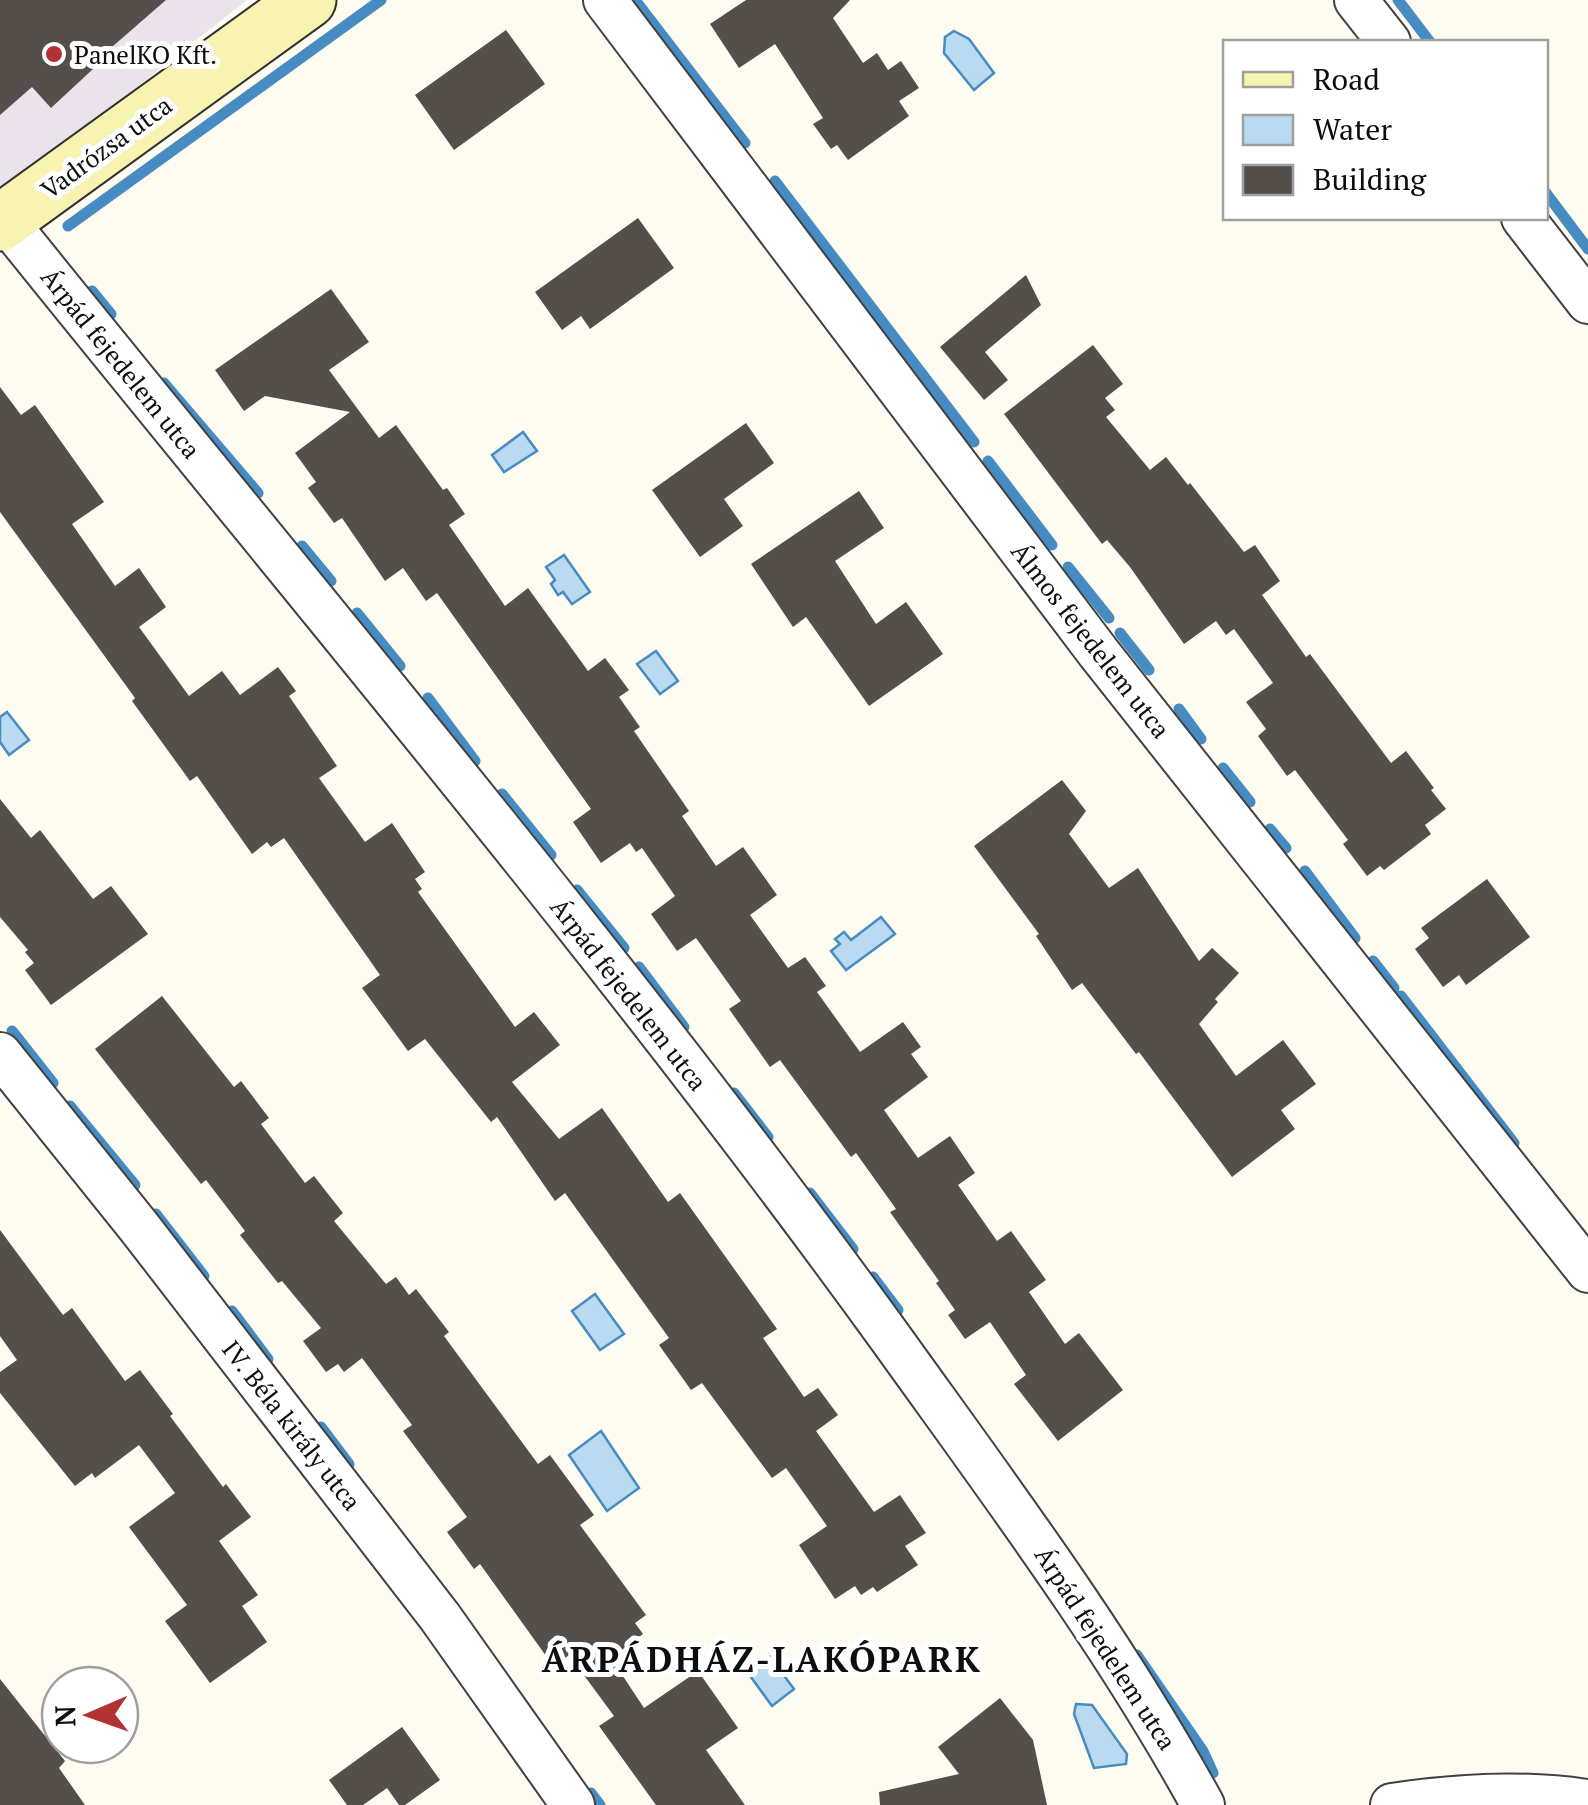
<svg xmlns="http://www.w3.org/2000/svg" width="1588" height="1805" viewBox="0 0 1588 1805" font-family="'PT Serif',serif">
  <rect width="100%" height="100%" fill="#fefbf0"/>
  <!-- industrial -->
  <path fill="#ebe3ec" d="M 0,0 L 247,0 L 0,195 Z"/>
  <!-- water -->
  <path fill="#b9daf1" stroke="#468cc2" stroke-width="2.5" d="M 954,31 L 969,39 L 994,73 L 974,90 L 944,53 L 945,37 Z
    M 523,432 L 537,451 L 504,472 L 492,455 Z
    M 564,555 L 590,592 L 572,604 L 563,592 L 558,595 L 551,584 L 555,580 L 546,567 Z
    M 656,651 L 678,681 L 660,694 L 637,664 Z
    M 7,712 L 29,740 L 9,755 L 0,742 L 0,717 Z
    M 881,917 L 895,934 L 846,970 L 831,951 L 840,944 L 835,939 L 844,932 L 851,940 Z
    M 595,1294 L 624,1334 L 600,1350 L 572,1311 Z
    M 601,1431 L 639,1488 L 607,1511 L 569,1455 Z
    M 770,1657 L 794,1689 L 772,1706 L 748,1673 Z
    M 1076,1704 L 1092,1705 L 1127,1754 L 1126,1764 L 1094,1768 L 1074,1714 Z"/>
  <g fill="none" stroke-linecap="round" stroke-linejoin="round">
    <!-- stream -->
    <path stroke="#468cc2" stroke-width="11" d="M 635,0 L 745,143
      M 1398,0 L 1430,42
      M 775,181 L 974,442
      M 1546,193 L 1588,249
      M 68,226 L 381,0
      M 92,291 L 111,314
      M 164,383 L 258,493
      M 988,461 L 1052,545
      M 302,546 L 331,581
      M 1068,567 L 1109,618
      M 357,613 L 400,666
      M 1120,633 L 1149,670
      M 428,698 L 475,761
      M 1179,709 L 1201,739
      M 1223,768 L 1250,802
      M 502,794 L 551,855
      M 1270,829 L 1286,848
      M 1305,871 L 1355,938
      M 577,890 L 624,948
      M 1373,961 L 1394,988
      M 639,967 L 684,1027
      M 1401,996 L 1514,1143
      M 12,1031 L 53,1083
      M 734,1093 L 768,1137
      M 70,1106 L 135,1185
      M 810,1193 L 853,1249
      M 156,1214 L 204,1276
      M 873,1277 L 898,1310
      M 232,1311 L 268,1359
      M 321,1427 L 349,1464
      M 1137,1655 L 1203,1751 L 1213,1773
      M 591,1793 L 600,1805"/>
  </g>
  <!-- building -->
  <path fill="#554f4b" d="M 0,0 L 166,0 L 105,53 L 107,56 L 51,108 L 32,87 L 0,115 Z
    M 746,0 L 850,0 L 833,18 L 863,63 L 877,53 L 888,70 L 901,61 L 919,88 L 899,101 L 909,116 L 848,160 L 837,145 L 831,149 L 813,124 L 823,118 L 775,44 L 739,68 L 710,24 Z
    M 506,30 L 545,84 L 454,150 L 415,95 Z
    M 638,218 L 674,268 L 590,329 L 581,316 L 562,330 L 535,292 Z
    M 1026,275 L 1041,305 L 985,352 L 1008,380 L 984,400 L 940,347 Z
    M 331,289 L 369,342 L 329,370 L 379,438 L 396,425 L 443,490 L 447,488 L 465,514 L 449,525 L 505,606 L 528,588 L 588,671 L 605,658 L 629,690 L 619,697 L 640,727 L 634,731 L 689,811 L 682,816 L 716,866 L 743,847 L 777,895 L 750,915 L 788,968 L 805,957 L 826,986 L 817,992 L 860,1052 L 903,1022 L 921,1047 L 911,1054 L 928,1077 L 884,1110 L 918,1158 L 950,1136 L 975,1173 L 958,1185 L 997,1241 L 1011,1231 L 1046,1280 L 1029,1292 L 1065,1344 L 1079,1333 L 1123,1390 L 1058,1441 L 1014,1384 L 1026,1375 L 990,1322 L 965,1339 L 948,1315 L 955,1310 L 936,1283 L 939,1281 L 890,1212 L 896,1209 L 856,1153 L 851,1157 L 780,1060 L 770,1067 L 729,1009 L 741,1001 L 696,938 L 677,951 L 651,914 L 675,896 L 642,848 L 636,852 L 630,843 L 601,863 L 573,822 L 591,809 L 437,593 L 426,601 L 403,568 L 385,581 L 342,518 L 334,523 L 308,488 L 316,482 L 295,453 L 350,412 L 265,396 L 244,411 L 215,370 Z
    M 1093,345 L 1123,384 L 1105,398 L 1115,410 L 1106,417 L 1150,470 L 1166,457 L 1188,485 L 1190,483 L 1244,552 L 1255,545 L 1280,581 L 1262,595 L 1306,657 L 1310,654 L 1391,763 L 1406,751 L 1434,788 L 1431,790 L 1446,809 L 1425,825 L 1431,834 L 1384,870 L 1380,866 L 1367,876 L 1343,844 L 1348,840 L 1295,770 L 1287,776 L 1258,736 L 1266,729 L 1246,702 L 1273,683 L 1234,629 L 1226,635 L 1216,621 L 1184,644 L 1130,567 L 1107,540 L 1102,544 L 1004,414 Z
    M 0,387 L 21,415 L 35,405 L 104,502 L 72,524 L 115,586 L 139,568 L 166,607 L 139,627 L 189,696 L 222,671 L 240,695 L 278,667 L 296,691 L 289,696 L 337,766 L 319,778 L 365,842 L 392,823 L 425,872 L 415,879 L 422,889 L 418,892 L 515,1027 L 534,1012 L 560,1045 L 512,1082 L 559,1139 L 602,1108 L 668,1202 L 680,1193 L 777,1329 L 763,1338 L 804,1397 L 818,1388 L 838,1415 L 816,1431 L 874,1512 L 900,1495 L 926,1533 L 905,1546 L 918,1565 L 877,1592 L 873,1587 L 861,1595 L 855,1586 L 835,1599 L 799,1545 L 827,1526 L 786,1468 L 772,1478 L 702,1383 L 691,1390 L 659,1345 L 669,1338 L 565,1193 L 555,1201 L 497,1117 L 491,1122 L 425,1039 L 408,1051 L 362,988 L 380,975 L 284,838 L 271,847 L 267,842 L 252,854 L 197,776 L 190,781 L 132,701 L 135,698 L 0,512 Z
    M 746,423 L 774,463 L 724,499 L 743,526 L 700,557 L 652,490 Z
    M 859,491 L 884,528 L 835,561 L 876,624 L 906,602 L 943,654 L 869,706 L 806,617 L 793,627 L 751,564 Z
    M 1062,780 L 1086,811 L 1069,834 L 1109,888 L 1138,868 L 1199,961 L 1212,948 L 1239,973 L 1215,999 L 1218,1002 L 1199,1024 L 1236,1076 L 1283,1040 L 1316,1084 L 1281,1110 L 1295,1129 L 1232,1177 L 1139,1052 L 1136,1054 L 1082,983 L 1072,990 L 1036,936 L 1039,934 L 974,846 Z
    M 0,799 L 31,838 L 40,830 L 93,899 L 111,886 L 148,934 L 51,1005 L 25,970 L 34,963 L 25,952 L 28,950 L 0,917 Z
    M 1487,879 L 1530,937 L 1466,985 L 1459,975 L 1443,987 L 1415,949 L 1429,938 L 1421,928 Z
    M 162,996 L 234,1087 L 241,1081 L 269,1118 L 261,1124 L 305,1183 L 314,1176 L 343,1213 L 334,1221 L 386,1284 L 396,1277 L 409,1295 L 416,1289 L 449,1332 L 444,1336 L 538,1464 L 550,1455 L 594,1515 L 580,1525 L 646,1615 L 635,1623 L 643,1634 L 611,1658 L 644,1708 L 698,1671 L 738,1728 L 706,1750 L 745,1805 L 656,1805 L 599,1726 L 614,1716 L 569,1655 L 554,1667 L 480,1564 L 474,1569 L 447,1532 L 467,1517 L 403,1431 L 412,1425 L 362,1358 L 344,1372 L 338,1364 L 326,1372 L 303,1341 L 321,1328 L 282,1281 L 278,1283 L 240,1235 L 245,1231 L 206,1180 L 201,1184 L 95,1049 Z
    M 0,1230 L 63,1315 L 72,1308 L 125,1381 L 140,1370 L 173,1414 L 170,1416 L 223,1487 L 226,1484 L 251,1517 L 219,1541 L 258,1595 L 242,1606 L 267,1642 L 210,1683 L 165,1621 L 187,1605 L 129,1527 L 175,1493 L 139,1445 L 95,1478 L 92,1473 L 75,1486 L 0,1393 L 0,1372 L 17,1360 L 0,1336 Z
    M 0,1679 L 65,1761 L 59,1768 L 85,1805 L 0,1805 Z
    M 1000,1698 L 1033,1740 L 1047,1805 L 880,1805 L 879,1792 L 959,1774 L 938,1747 Z
    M 402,1727 L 440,1780 L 405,1805 L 399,1805 L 387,1788 L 363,1805 L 347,1805 L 329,1780 Z"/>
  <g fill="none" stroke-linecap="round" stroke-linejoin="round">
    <!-- street casing -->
    <g stroke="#414141" stroke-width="46">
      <path id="street" d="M 605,0 L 1098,652 L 1588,1271
        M 1356,0 L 1389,42
        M 1523,218 L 1588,302
        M 5,220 C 303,591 613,954 892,1340 C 1001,1492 1113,1641 1203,1805
        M 0,1054 L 139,1227 L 440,1617 L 573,1805
        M 1392,1805 C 1457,1795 1521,1791 1587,1801"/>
    </g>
    <!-- secondary casing -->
    <g stroke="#303030" stroke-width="59">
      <path id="secondary" d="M 0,223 L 308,0"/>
    </g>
    <!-- street -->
    <use href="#street" stroke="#fff" stroke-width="42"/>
    <!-- secondary -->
    <use href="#secondary" stroke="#f8f3b0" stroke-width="55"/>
  </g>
  <!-- markers -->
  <circle fill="#b23133" stroke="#fff" stroke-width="4" cx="54" cy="54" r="10"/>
  <g text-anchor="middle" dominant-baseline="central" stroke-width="10" stroke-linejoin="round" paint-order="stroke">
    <!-- poi labels -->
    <g font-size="25" fill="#0e0e0e" stroke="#fff" text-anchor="start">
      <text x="74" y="54">PanelKO Kft.</text>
    </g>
    <!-- street labels -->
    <g font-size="25" fill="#0e0e0e" stroke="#fff">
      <text transform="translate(106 147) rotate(-36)">Vadrózsa utca</text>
      <text transform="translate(121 363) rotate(51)">Árpád fejedelem utca</text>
      <text transform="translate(1091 640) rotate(52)">Álmos fejedelem utca</text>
      <text transform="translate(629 994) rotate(52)">Árpád fejedelem utca</text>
      <text transform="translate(292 1425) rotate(52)">IV. Béla király utca</text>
      <text transform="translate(1106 1648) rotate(57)">Árpád fejedelem utca</text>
    </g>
    <!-- district labels -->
    <g font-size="35" font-weight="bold" letter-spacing="2.5" fill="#0e0e0e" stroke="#fff">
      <text x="762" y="1659">ÁRPÁDHÁZ-LAKÓPARK</text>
    </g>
  </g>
  <!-- legend -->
  <rect x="1223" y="40" width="325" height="180" fill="#ffffff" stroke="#9f9f9f" stroke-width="2.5"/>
  <rect x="1243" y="72" width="50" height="15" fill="#f8f3b0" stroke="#9f9f9f" stroke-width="2.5"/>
  <text x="1313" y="90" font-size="30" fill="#0e0e0e">Road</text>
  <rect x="1243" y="115" width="50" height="30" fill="#b9daf1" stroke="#9f9f9f" stroke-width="2.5"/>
  <text x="1313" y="140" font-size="30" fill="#0e0e0e">Water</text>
  <rect x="1243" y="165" width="50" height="30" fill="#554f4b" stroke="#9f9f9f" stroke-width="2.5"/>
  <text x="1313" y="190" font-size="30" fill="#0e0e0e">Building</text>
  <!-- north arrow -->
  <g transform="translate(90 1715) rotate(268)"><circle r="48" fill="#ffffff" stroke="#9f9f9f" stroke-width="2.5"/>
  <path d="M0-8L18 38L0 25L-18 38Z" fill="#b23133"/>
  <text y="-15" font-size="28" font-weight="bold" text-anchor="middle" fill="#0e0e0e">N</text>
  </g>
</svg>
